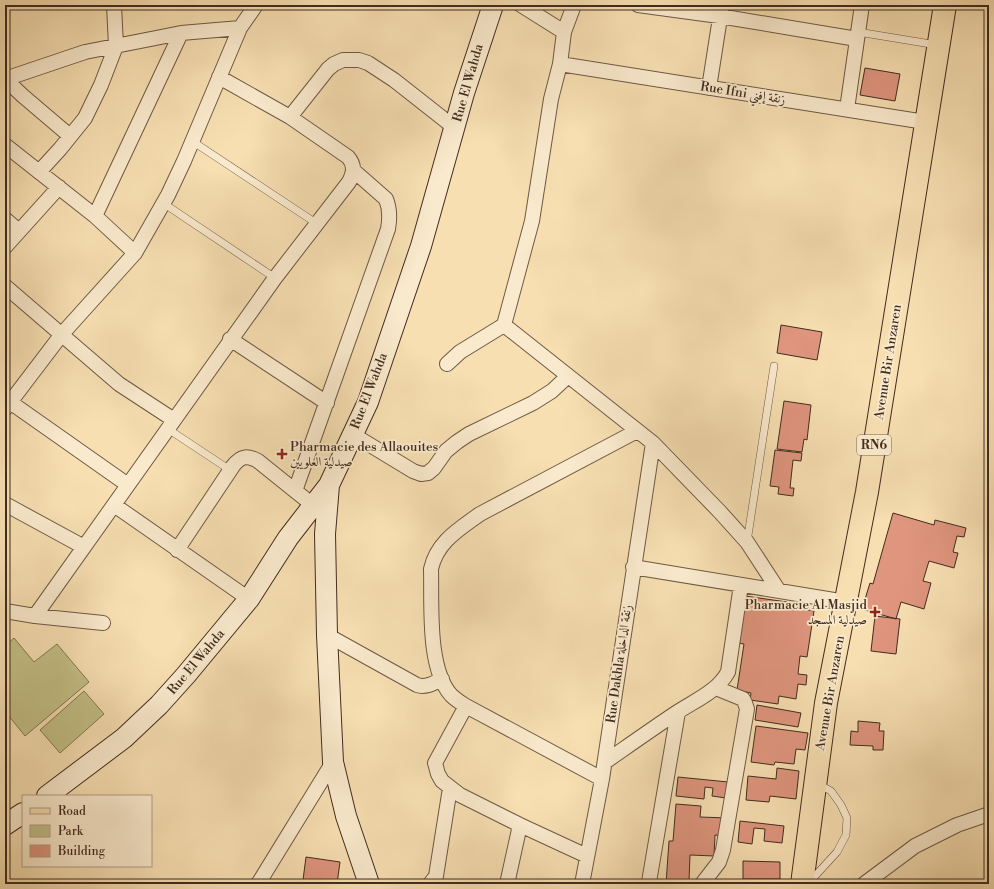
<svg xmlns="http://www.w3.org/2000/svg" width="994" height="889" viewBox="0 0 994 889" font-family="'Libre Bodoni',Amiri,serif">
  <rect width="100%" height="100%" fill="#f7dfb2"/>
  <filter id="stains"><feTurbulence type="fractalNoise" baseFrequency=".005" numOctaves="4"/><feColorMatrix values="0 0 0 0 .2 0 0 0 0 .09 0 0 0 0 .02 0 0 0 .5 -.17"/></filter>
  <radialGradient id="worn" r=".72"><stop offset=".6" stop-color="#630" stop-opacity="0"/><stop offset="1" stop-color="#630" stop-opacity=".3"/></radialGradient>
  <!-- green -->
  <path fill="#c4c087" stroke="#827653" d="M 14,638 L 34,662 L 57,644 L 89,682 L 25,736 L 5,711 L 5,646 Z
    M 84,691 L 104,714 L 60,753 L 40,730 Z"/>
  <!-- building -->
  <path fill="#df957e" stroke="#412c1f" d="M 865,68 L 900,74 L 895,101 L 860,95 Z
    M 781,325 L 822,332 L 817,360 L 777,353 Z
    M 784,401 L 811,405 L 807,440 L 804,439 L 802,452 L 777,449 Z
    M 775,450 L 802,453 L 801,461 L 793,460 L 790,488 L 794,488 L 793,496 L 778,494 L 779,487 L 770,486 Z
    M 893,513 L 934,525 L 935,520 L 966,528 L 964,537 L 957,536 L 953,552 L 958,553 L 954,568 L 929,561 L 923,581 L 931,583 L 924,609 L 901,602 L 896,619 L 862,609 L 870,583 L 873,584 Z
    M 745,596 L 787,602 L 786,606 L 814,611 L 807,657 L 800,656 L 798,674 L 807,675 L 806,685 L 798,684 L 796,699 L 779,696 L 778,704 L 750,700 L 751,693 L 737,690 L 744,644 L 738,643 Z
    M 875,616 L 900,619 L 896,654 L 871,651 Z
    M 757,705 L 801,713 L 798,727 L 755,720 Z
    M 858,721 L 880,723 L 879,731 L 884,731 L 883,750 L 873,750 L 873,746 L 850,745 L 851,731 L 858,732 Z
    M 756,726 L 808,733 L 805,750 L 796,749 L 794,764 L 775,762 L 774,765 L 751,762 Z
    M 777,768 L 799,771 L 796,799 L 770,796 L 769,802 L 746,800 L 748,776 L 776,779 Z
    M 678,777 L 728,782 L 726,798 L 712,796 L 713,788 L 705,787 L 704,799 L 676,796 Z
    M 676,804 L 701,806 L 700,817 L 727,818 L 726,836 L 715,835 L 714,856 L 690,855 L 689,881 L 688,880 L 687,884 L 666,884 L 669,841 L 673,841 Z
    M 740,821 L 784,826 L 782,843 L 764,841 L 765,829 L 754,828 L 752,844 L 738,842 Z
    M 306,857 L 340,862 L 337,884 L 303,880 Z
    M 743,861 L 780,862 L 780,879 L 743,879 Z"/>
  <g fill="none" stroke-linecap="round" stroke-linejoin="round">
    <!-- lane casing -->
    <g stroke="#6e5944" stroke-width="8">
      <path id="lane" d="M 858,32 L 937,45
        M 192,141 L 316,223
        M 163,203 L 275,278
        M 168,429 L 230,470
        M 747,542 L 774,366
        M 806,881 L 815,876 L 837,852 L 846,835 L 847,818 L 841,805 L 831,791 L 818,784"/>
    </g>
    <!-- street casing -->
    <g stroke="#6e5944" stroke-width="16">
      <path id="street" d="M 521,5 L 564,32
        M 638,5 L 719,16 L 857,39
        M 560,64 L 925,122
        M 5,79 L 85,52 L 181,33 L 240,28
        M 5,79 L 23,96 L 70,136
        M 709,88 L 722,5
        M 847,109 L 862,5
        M 290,117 L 328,69 L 334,64 L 343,60 L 359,60 L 368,63 L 394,80 L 455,128
        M 5,145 L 95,216 L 135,253
        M 39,172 L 60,149 L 85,118 L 101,85 L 116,46 L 114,5
        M 95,216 L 181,33
        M 5,219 L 19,231
        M 5,247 L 59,187
        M 5,286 L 119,384 L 174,420
        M 504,325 L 653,443 L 720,512 L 747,542 L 779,591
        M 230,339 L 327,403
        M 447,364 L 460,352 L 504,325 L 532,221 L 551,99 L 560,64 L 564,32 L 574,5
        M 10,402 L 128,485
        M 5,409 L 62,334 L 135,253 L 168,195 L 184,161 L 240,28 L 256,5
        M 352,434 L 413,471 L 421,474 L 428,473 L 434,468 L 446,451 L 457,442 L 469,434 L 533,403 L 552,391 L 568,376
        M 295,491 L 388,229 C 390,218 390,209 386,199 L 353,170
        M 5,504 L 84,547
        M 114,505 L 249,599
        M 177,550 L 233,466 C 241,456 247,455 258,461 L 314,506
        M 633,567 L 846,602
        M 5,611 L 35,616 L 103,623
        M 35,616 L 275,278 L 349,182 C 354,172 355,165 348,157 L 290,117 L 219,77
        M 327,635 L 417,685 C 426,688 434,683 442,679
        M 466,706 L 435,763 L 438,774 L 442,781 L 460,795 L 520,825 L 587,856
        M 605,762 C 628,746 652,729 676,713 C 694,701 717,692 728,672 L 741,585
        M 602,779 L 466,706 C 461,703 455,699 451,695 C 427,668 432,604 431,569 C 437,542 458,530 480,514 L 637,431
        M 649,882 L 678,712
        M 258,884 L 333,762
        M 430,884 L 436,876 L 450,788
        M 507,884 L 520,825
        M 582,884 L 602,779 L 653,443
        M 702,884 L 719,862 L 723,850 L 747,709 L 745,703 L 743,699 L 716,688
        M 864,884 L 915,846 L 957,825 L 989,814"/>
    </g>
    <!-- secondary casing -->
    <g stroke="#412c1f" stroke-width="22">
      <path id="secondary" d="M 329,485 L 325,534 L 327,635 L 333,762 L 346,816 L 369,884
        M 47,796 L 124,738 L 159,705 L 186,675 L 249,599 L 288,538 L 329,485 L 368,402 L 421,246 L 464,93 L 493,5
        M 5,825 L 23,813"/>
    </g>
    <!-- primary casing -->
    <g stroke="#412c1f" stroke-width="24">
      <path id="primary" d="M 802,884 L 826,703 L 867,492 L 945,5"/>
    </g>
    <!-- lane -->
    <use href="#lane" stroke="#faeacd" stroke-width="7"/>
    <!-- street -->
    <use href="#street" stroke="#faeacd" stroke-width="14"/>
    <!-- secondary -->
    <use href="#secondary" stroke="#faeacd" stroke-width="20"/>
    <!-- primary -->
    <use href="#primary" stroke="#f7dfb2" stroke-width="22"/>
  </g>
  <!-- markers -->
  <g fill="#8f2418" stroke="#faeacd" stroke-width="1.5">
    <path d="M280 448h4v4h4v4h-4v4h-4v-4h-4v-4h4z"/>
    <path d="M873 606h4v4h4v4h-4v4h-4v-4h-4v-4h4z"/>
  </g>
  <g text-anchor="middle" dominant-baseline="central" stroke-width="3.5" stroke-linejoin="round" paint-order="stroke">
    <!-- shield labels -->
    <rect fill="#faeacd" stroke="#786553" stroke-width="1" x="857" y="435" width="34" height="20" rx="3"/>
    <g font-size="12" font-weight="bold" fill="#412c1f">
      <text x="874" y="445">RN6</text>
    </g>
    <!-- street labels -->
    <g font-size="13" fill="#412c1f" stroke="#faeacd">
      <text transform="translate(468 83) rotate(-74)">Rue El Wahda</text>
      <text transform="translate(743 93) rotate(9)">Rue Ifni زنقة إفني</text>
      <text transform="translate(888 362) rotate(-81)">Avenue Bir Anzaren</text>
      <text transform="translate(369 391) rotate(-69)">Rue El Wahda</text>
      <text transform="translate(196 662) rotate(-50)">Rue El Wahda</text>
      <text transform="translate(619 664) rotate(-82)">Rue Dakhla زنقة الداخلة</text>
      <text transform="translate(830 693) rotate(-80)">Avenue Bir Anzaren</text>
    </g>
    <!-- poi labels -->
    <g font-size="13" fill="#412c1f" stroke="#faeacd" text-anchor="start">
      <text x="290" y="447">Pharmacie des Allaouites<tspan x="290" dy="15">صيدلية العلويين</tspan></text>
      <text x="867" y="605" text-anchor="end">Pharmacie Al Masjid<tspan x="867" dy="15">صيدلية المسجد</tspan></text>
    </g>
  </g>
  <!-- margin -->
  <rect width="994" height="889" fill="none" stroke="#f7dfb2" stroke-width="20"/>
  <rect x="6" y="6" width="982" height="877" fill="none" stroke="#412c1f" stroke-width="2"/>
  <rect x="10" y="10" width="974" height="869" fill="none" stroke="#412c1f"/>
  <!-- legend -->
  <rect x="22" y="795" width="130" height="72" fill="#faeacd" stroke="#b09e87"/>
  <rect x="30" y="808" width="20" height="6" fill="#f7dfb2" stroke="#b09e87"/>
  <text x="58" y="815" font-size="12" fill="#412c1f">Road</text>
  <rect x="30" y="825" width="20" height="12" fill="#c4c087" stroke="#b09e87"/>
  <text x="58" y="835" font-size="12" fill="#412c1f">Park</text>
  <rect x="30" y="845" width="20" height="12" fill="#df957e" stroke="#b09e87"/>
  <text x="58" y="855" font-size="12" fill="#412c1f">Building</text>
  <rect width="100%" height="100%" filter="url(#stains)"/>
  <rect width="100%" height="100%" fill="url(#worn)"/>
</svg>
